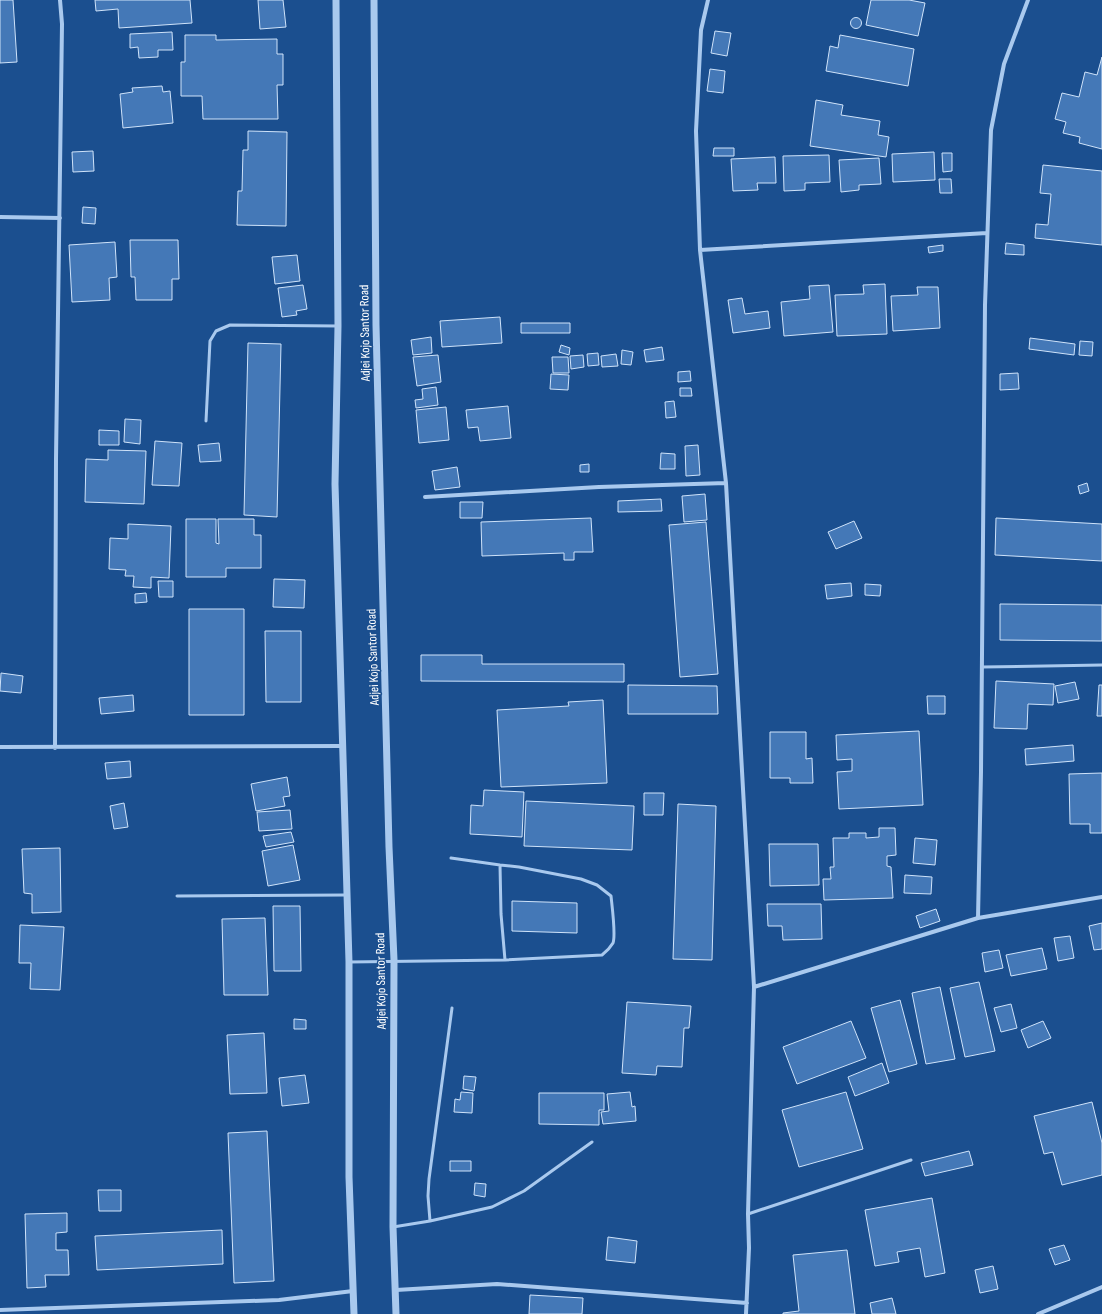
<svg xmlns="http://www.w3.org/2000/svg" width="1102" height="1314" viewBox="0 0 1102 1314" font-family="'Sofia Sans Condensed',sans-serif">
  <rect width="100%" height="100%" fill="#1b4f8f"/>
  <!-- building -->
  <path fill="#4478b7" stroke="#cfe3fa" d="M 0,0 L 13,0 L 17,62 L 0,63 Z
    M 95,0 L 190,0 L 192,23 L 119,28 L 118,9 L 96,11 Z
    M 258,0 L 283,0 L 286,27 L 260,29 Z
    M 871,0 L 909,0 L 925,3 L 918,36 L 866,25 Z
    M850.5 23a5.5 5.5 0 1 1 11 0a5.5 5.5 0 1 1-11 0Z
    M 715,31 L 731,33 L 727,56 L 711,53 Z
    M 172,32 L 173,50 L 158,50 L 158,57 L 139,58 L 138,47 L 130,48 L 130,34 Z
    M 185,35 L 216,35 L 216,40 L 277,39 L 277,54 L 283,54 L 283,85 L 277,85 L 278,119 L 203,119 L 202,96 L 181,96 L 181,62 L 185,62 Z
    M 840,35 L 914,49 L 908,86 L 826,71 L 830,46 L 838,48 Z
    M 1102,57 L 1102,149 L 1079,143 L 1080,137 L 1063,133 L 1066,122 L 1055,119 L 1062,93 L 1079,97 L 1085,72 L 1097,75 Z
    M 710,69 L 725,71 L 723,93 L 707,91 Z
    M 162,86 L 163,92 L 170,91 L 173,123 L 123,128 L 120,94 L 133,92 L 132,88 Z
    M 816,100 L 843,105 L 841,115 L 880,121 L 878,135 L 889,137 L 886,157 L 810,146 Z
    M 248,131 L 287,132 L 286,226 L 237,225 L 238,191 L 242,191 L 243,150 L 248,150 Z
    M 714,148 L 734,148 L 734,156 L 713,156 Z
    M 93,151 L 94,171 L 73,172 L 72,152 Z
    M 934,152 L 935,180 L 893,182 L 892,154 Z
    M 942,153 L 952,153 L 952,171 L 943,172 Z
    M 829,155 L 830,182 L 805,183 L 805,190 L 784,191 L 783,156 Z
    M 775,157 L 776,183 L 757,183 L 758,190 L 733,191 L 731,159 Z
    M 879,158 L 881,184 L 859,185 L 859,190 L 841,192 L 839,160 Z
    M 1043,165 L 1102,171 L 1102,245 L 1035,238 L 1036,224 L 1048,225 L 1051,194 L 1040,193 Z
    M 939,179 L 951,179 L 952,193 L 940,193 Z
    M 83,207 L 96,208 L 95,224 L 82,223 Z
    M 130,240 L 178,240 L 179,279 L 172,279 L 172,300 L 136,300 L 135,277 L 131,277 Z
    M 115,242 L 117,277 L 109,278 L 110,300 L 72,302 L 69,245 Z
    M 1006,243 L 1024,245 L 1024,255 L 1005,254 Z
    M 943,245 L 943,251 L 929,253 L 928,247 Z
    M 297,255 L 300,281 L 275,284 L 272,257 Z
    M 885,284 L 887,334 L 837,336 L 835,295 L 864,294 L 863,285 Z
    M 303,285 L 307,309 L 296,311 L 297,315 L 282,317 L 278,288 Z
    M 829,285 L 833,332 L 784,336 L 781,302 L 810,299 L 809,286 Z
    M 917,287 L 938,287 L 940,328 L 893,331 L 891,296 L 918,295 Z
    M 742,298 L 745,314 L 768,311 L 770,328 L 733,333 L 728,300 Z
    M 500,317 L 502,343 L 442,347 L 440,321 Z
    M 521,323 L 570,323 L 570,333 L 521,333 Z
    M 431,337 L 432,353 L 413,355 L 411,340 Z
    M 1030,338 L 1075,344 L 1074,355 L 1029,349 Z
    M 1080,341 L 1093,342 L 1092,356 L 1079,355 Z
    M 248,343 L 281,344 L 277,517 L 244,515 Z
    M 561,345 L 570,348 L 569,355 L 559,352 Z
    M 662,347 L 664,360 L 646,362 L 644,350 Z
    M 622,350 L 633,352 L 631,365 L 621,364 Z
    M 598,353 L 599,365 L 588,366 L 587,354 Z
    M 616,354 L 618,366 L 602,367 L 601,356 Z
    M 438,355 L 441,382 L 417,386 L 413,357 Z
    M 583,355 L 584,367 L 571,369 L 570,356 Z
    M 552,357 L 568,357 L 569,373 L 553,373 Z
    M 690,371 L 691,381 L 678,382 L 678,372 Z
    M 1018,373 L 1019,389 L 1000,390 L 1000,374 Z
    M 551,374 L 569,375 L 568,390 L 550,389 Z
    M 436,387 L 438,405 L 416,408 L 415,400 L 423,399 L 422,389 Z
    M 680,388 L 691,388 L 692,396 L 680,396 Z
    M 674,401 L 676,417 L 666,418 L 665,402 Z
    M 508,406 L 511,438 L 480,441 L 478,427 L 468,428 L 466,410 Z
    M 446,407 L 449,440 L 419,443 L 416,410 Z
    M 125,419 L 141,420 L 140,444 L 124,442 Z
    M 99,430 L 119,431 L 119,445 L 99,445 Z
    M 155,441 L 182,443 L 179,486 L 152,485 Z
    M 219,443 L 221,461 L 200,462 L 198,445 Z
    M 698,445 L 700,475 L 686,476 L 685,446 Z
    M 108,450 L 146,451 L 144,504 L 85,502 L 86,459 L 108,460 Z
    M 661,453 L 675,454 L 675,469 L 660,469 Z
    M 589,464 L 589,472 L 580,472 L 580,465 Z
    M 457,467 L 460,487 L 435,490 L 432,471 Z
    M 1087,483 L 1089,491 L 1080,494 L 1078,486 Z
    M 705,494 L 707,520 L 684,522 L 682,496 Z
    M 661,499 L 662,511 L 618,512 L 618,501 Z
    M 460,502 L 483,502 L 482,518 L 460,518 Z
    M 591,518 L 593,552 L 574,552 L 574,560 L 564,560 L 564,553 L 482,556 L 481,522 Z
    M 996,518 L 1102,524 L 1102,561 L 995,555 Z
    M 186,519 L 216,519 L 216,543 L 219,544 L 218,519 L 254,519 L 254,535 L 261,535 L 261,568 L 226,568 L 226,577 L 186,577 Z
    M 854,521 L 862,538 L 836,549 L 828,532 Z
    M 706,522 L 718,674 L 680,677 L 669,525 Z
    M 128,524 L 171,526 L 169,578 L 151,577 L 151,588 L 133,587 L 134,576 L 125,576 L 126,570 L 109,569 L 110,538 L 128,539 Z
    M 274,579 L 305,580 L 304,608 L 273,607 Z
    M 158,581 L 173,581 L 173,597 L 159,597 Z
    M 851,583 L 852,596 L 827,599 L 825,585 Z
    M 865,584 L 881,585 L 880,596 L 865,595 Z
    M 146,593 L 147,602 L 135,603 L 135,594 Z
    M 1000,604 L 1102,605 L 1102,641 L 1000,640 Z
    M 189,609 L 244,609 L 244,715 L 189,715 Z
    M 265,631 L 301,631 L 301,702 L 266,702 Z
    M 421,655 L 482,655 L 482,664 L 624,664 L 624,682 L 421,681 Z
    M 1,673 L 23,676 L 21,693 L 0,691 Z
    M 996,681 L 1054,684 L 1053,705 L 1028,704 L 1027,729 L 994,728 Z
    M 1075,682 L 1079,699 L 1058,703 L 1055,686 Z
    M 628,685 L 717,686 L 718,714 L 628,714 Z
    M 1099,685 L 1102,685 L 1102,716 L 1097,716 Z
    M 133,695 L 134,711 L 101,714 L 99,698 Z
    M 927,696 L 945,696 L 945,714 L 928,714 Z
    M 603,700 L 607,783 L 501,787 L 497,710 L 569,706 L 568,702 Z
    M 919,731 L 923,805 L 839,809 L 837,772 L 852,771 L 852,759 L 837,760 L 836,735 Z
    M 770,732 L 806,732 L 806,759 L 812,758 L 813,783 L 790,783 L 790,778 L 770,778 Z
    M 1073,745 L 1074,761 L 1026,765 L 1025,749 Z
    M 130,761 L 131,777 L 107,779 L 105,763 Z
    M 1102,773 L 1102,833 L 1090,833 L 1090,824 L 1070,824 L 1069,774 Z
    M 287,777 L 290,796 L 283,797 L 285,806 L 256,811 L 251,784 Z
    M 484,790 L 524,792 L 522,837 L 470,834 L 471,805 L 483,806 Z
    M 644,793 L 664,793 L 663,815 L 644,815 Z
    M 526,801 L 634,806 L 632,850 L 524,846 Z
    M 124,803 L 128,827 L 114,829 L 110,806 Z
    M 678,804 L 716,806 L 712,960 L 673,959 Z
    M 290,810 L 292,829 L 259,831 L 257,812 Z
    M 879,828 L 895,828 L 896,855 L 887,856 L 887,866 L 891,867 L 893,898 L 824,900 L 823,879 L 831,879 L 830,867 L 834,867 L 833,838 L 849,838 L 849,833 L 866,833 L 866,838 L 879,837 Z
    M 291,832 L 294,842 L 266,847 L 263,836 Z
    M 915,838 L 937,840 L 935,865 L 913,863 Z
    M 769,844 L 818,844 L 819,885 L 770,886 Z
    M 293,845 L 300,880 L 268,886 L 262,851 Z
    M 60,848 L 61,912 L 32,913 L 32,894 L 24,893 L 22,849 Z
    M 905,875 L 932,877 L 931,894 L 904,893 Z
    M 512,901 L 577,903 L 577,933 L 512,931 Z
    M 767,904 L 821,904 L 822,939 L 783,940 L 782,926 L 768,926 Z
    M 273,906 L 300,906 L 301,971 L 274,971 Z
    M 936,909 L 940,921 L 920,928 L 916,916 Z
    M 265,918 L 268,995 L 224,995 L 222,919 Z
    M 1102,923 L 1102,949 L 1094,950 L 1089,926 Z
    M 20,925 L 64,927 L 60,990 L 30,989 L 31,963 L 19,963 Z
    M 1070,936 L 1074,958 L 1058,961 L 1054,938 Z
    M 1042,948 L 1047,969 L 1011,976 L 1006,955 Z
    M 999,950 L 1003,968 L 985,972 L 982,953 Z
    M 979,982 L 995,1051 L 965,1057 L 950,988 Z
    M 940,987 L 955,1059 L 926,1064 L 912,993 Z
    M 900,1000 L 917,1064 L 889,1072 L 871,1008 Z
    M 627,1002 L 691,1006 L 689,1028 L 684,1028 L 682,1067 L 657,1066 L 656,1075 L 622,1073 Z
    M 1011,1004 L 1017,1028 L 1001,1032 L 994,1008 Z
    M 294,1019 L 306,1020 L 306,1029 L 294,1029 Z
    M 851,1021 L 866,1058 L 797,1084 L 783,1047 Z
    M 1043,1021 L 1051,1038 L 1028,1048 L 1021,1030 Z
    M 264,1033 L 267,1093 L 230,1094 L 227,1035 Z
    M 882,1063 L 889,1083 L 855,1096 L 848,1077 Z
    M 305,1075 L 309,1103 L 282,1106 L 279,1078 Z
    M 464,1076 L 476,1077 L 474,1091 L 463,1089 Z
    M 461,1092 L 473,1093 L 472,1113 L 454,1112 L 455,1099 L 460,1100 Z
    M 630,1092 L 632,1107 L 635,1106 L 636,1121 L 603,1124 L 601,1112 L 609,1111 L 607,1094 Z
    M 846,1092 L 863,1149 L 799,1167 L 782,1110 Z
    M 539,1093 L 604,1093 L 604,1110 L 599,1110 L 599,1125 L 539,1124 Z
    M 1092,1102 L 1102,1143 L 1102,1175 L 1062,1185 L 1053,1152 L 1044,1154 L 1034,1116 Z
    M 267,1131 L 274,1281 L 234,1283 L 228,1133 Z
    M 969,1151 L 973,1165 L 925,1176 L 921,1163 Z
    M 450,1161 L 471,1161 L 471,1171 L 450,1171 Z
    M 475,1183 L 486,1184 L 485,1197 L 474,1195 Z
    M 98,1190 L 121,1190 L 121,1211 L 99,1211 Z
    M 932,1198 L 945,1273 L 925,1277 L 920,1248 L 897,1252 L 899,1262 L 875,1266 L 865,1210 Z
    M 67,1213 L 67,1232 L 56,1233 L 56,1250 L 68,1250 L 69,1275 L 45,1275 L 46,1287 L 27,1288 L 25,1214 Z
    M 222,1230 L 223,1264 L 97,1270 L 95,1236 Z
    M 608,1237 L 637,1241 L 635,1263 L 606,1260 Z
    M 1064,1245 L 1070,1260 L 1055,1265 L 1049,1249 Z
    M 847,1250 L 855,1314 L 783,1314 L 783,1313 L 799,1311 L 793,1255 Z
    M 993,1266 L 998,1289 L 980,1293 L 975,1270 Z
    M 530,1295 L 583,1298 L 582,1314 L 529,1314 Z
    M 892,1298 L 896,1314 L 872,1314 L 870,1303 Z"/>
  <g fill="none" stroke-linecap="round" stroke-linejoin="round">
    <!-- service -->
    <path stroke="#a9c9ee" stroke-width="3" d="M 206,421 L 210,341 L 216,331 L 230,325 L 338,326
      M 982,667 L 1102,665
      M 500,865 L 501,914 L 505,960
      M 177,896 L 346,895
      M 349,962 L 505,960 L 602,955 C 606,952 610,948 613,943 C 616,935 612,906 611,896 L 597,885 L 581,879 L 519,867 L 500,865 L 451,858
      M 748,1214 L 911,1160
      M 430,1221 L 428,1196 L 429,1179 L 452,1008
      M 393,1227 L 430,1221 L 492,1207 L 524,1191 L 592,1142"/>
    <!-- minor -->
    <path stroke="#a9c9ee" stroke-width="4" d="M 708,0 L 701,30 L 696,131 L 700,250 L 726,483 L 754,987 L 748,1214 L 749,1248 L 746,1314
      M 0,217 L 60,218
      M 700,250 L 987,233
      M 425,497 L 599,487 L 726,483
      M 0,747 L 342,746
      M 55,748 L 56,459 L 62,24 L 60,0
      M 978,918 L 981,772 L 985,305 L 991,130 L 1004,64 L 1028,0
      M 754,987 L 978,918 L 1102,897
      M 396,1290 L 497,1284 L 747,1303
      M 0,1310 L 279,1300 L 353,1291
      M 1038,1314 L 1102,1287"/>
    <!-- tertiary -->
    <path stroke="#a9c9ee" stroke-width="7" d="M 336,0 L 338,326 L 335,484 L 349,962 L 349,1177 L 354,1314
      M 374,0 L 376,325 L 389,847 L 394,960 L 393,1227 L 396,1314"/>
  </g>
  <g text-anchor="middle" dominant-baseline="central" stroke-width="3" stroke-linejoin="round" paint-order="stroke">
    <!-- street labels -->
    <g font-size="13" fill="#fff" stroke="#1b4f8f">
      <text transform="translate(365 333) rotate(-91)">Adjei Kojo Santor Road</text>
      <text transform="translate(373 657) rotate(-92)">Adjei Kojo Santor Road</text>
      <text transform="translate(381 981) rotate(-91)">Adjei Kojo Santor Road</text>
    </g>
  </g>
</svg>
